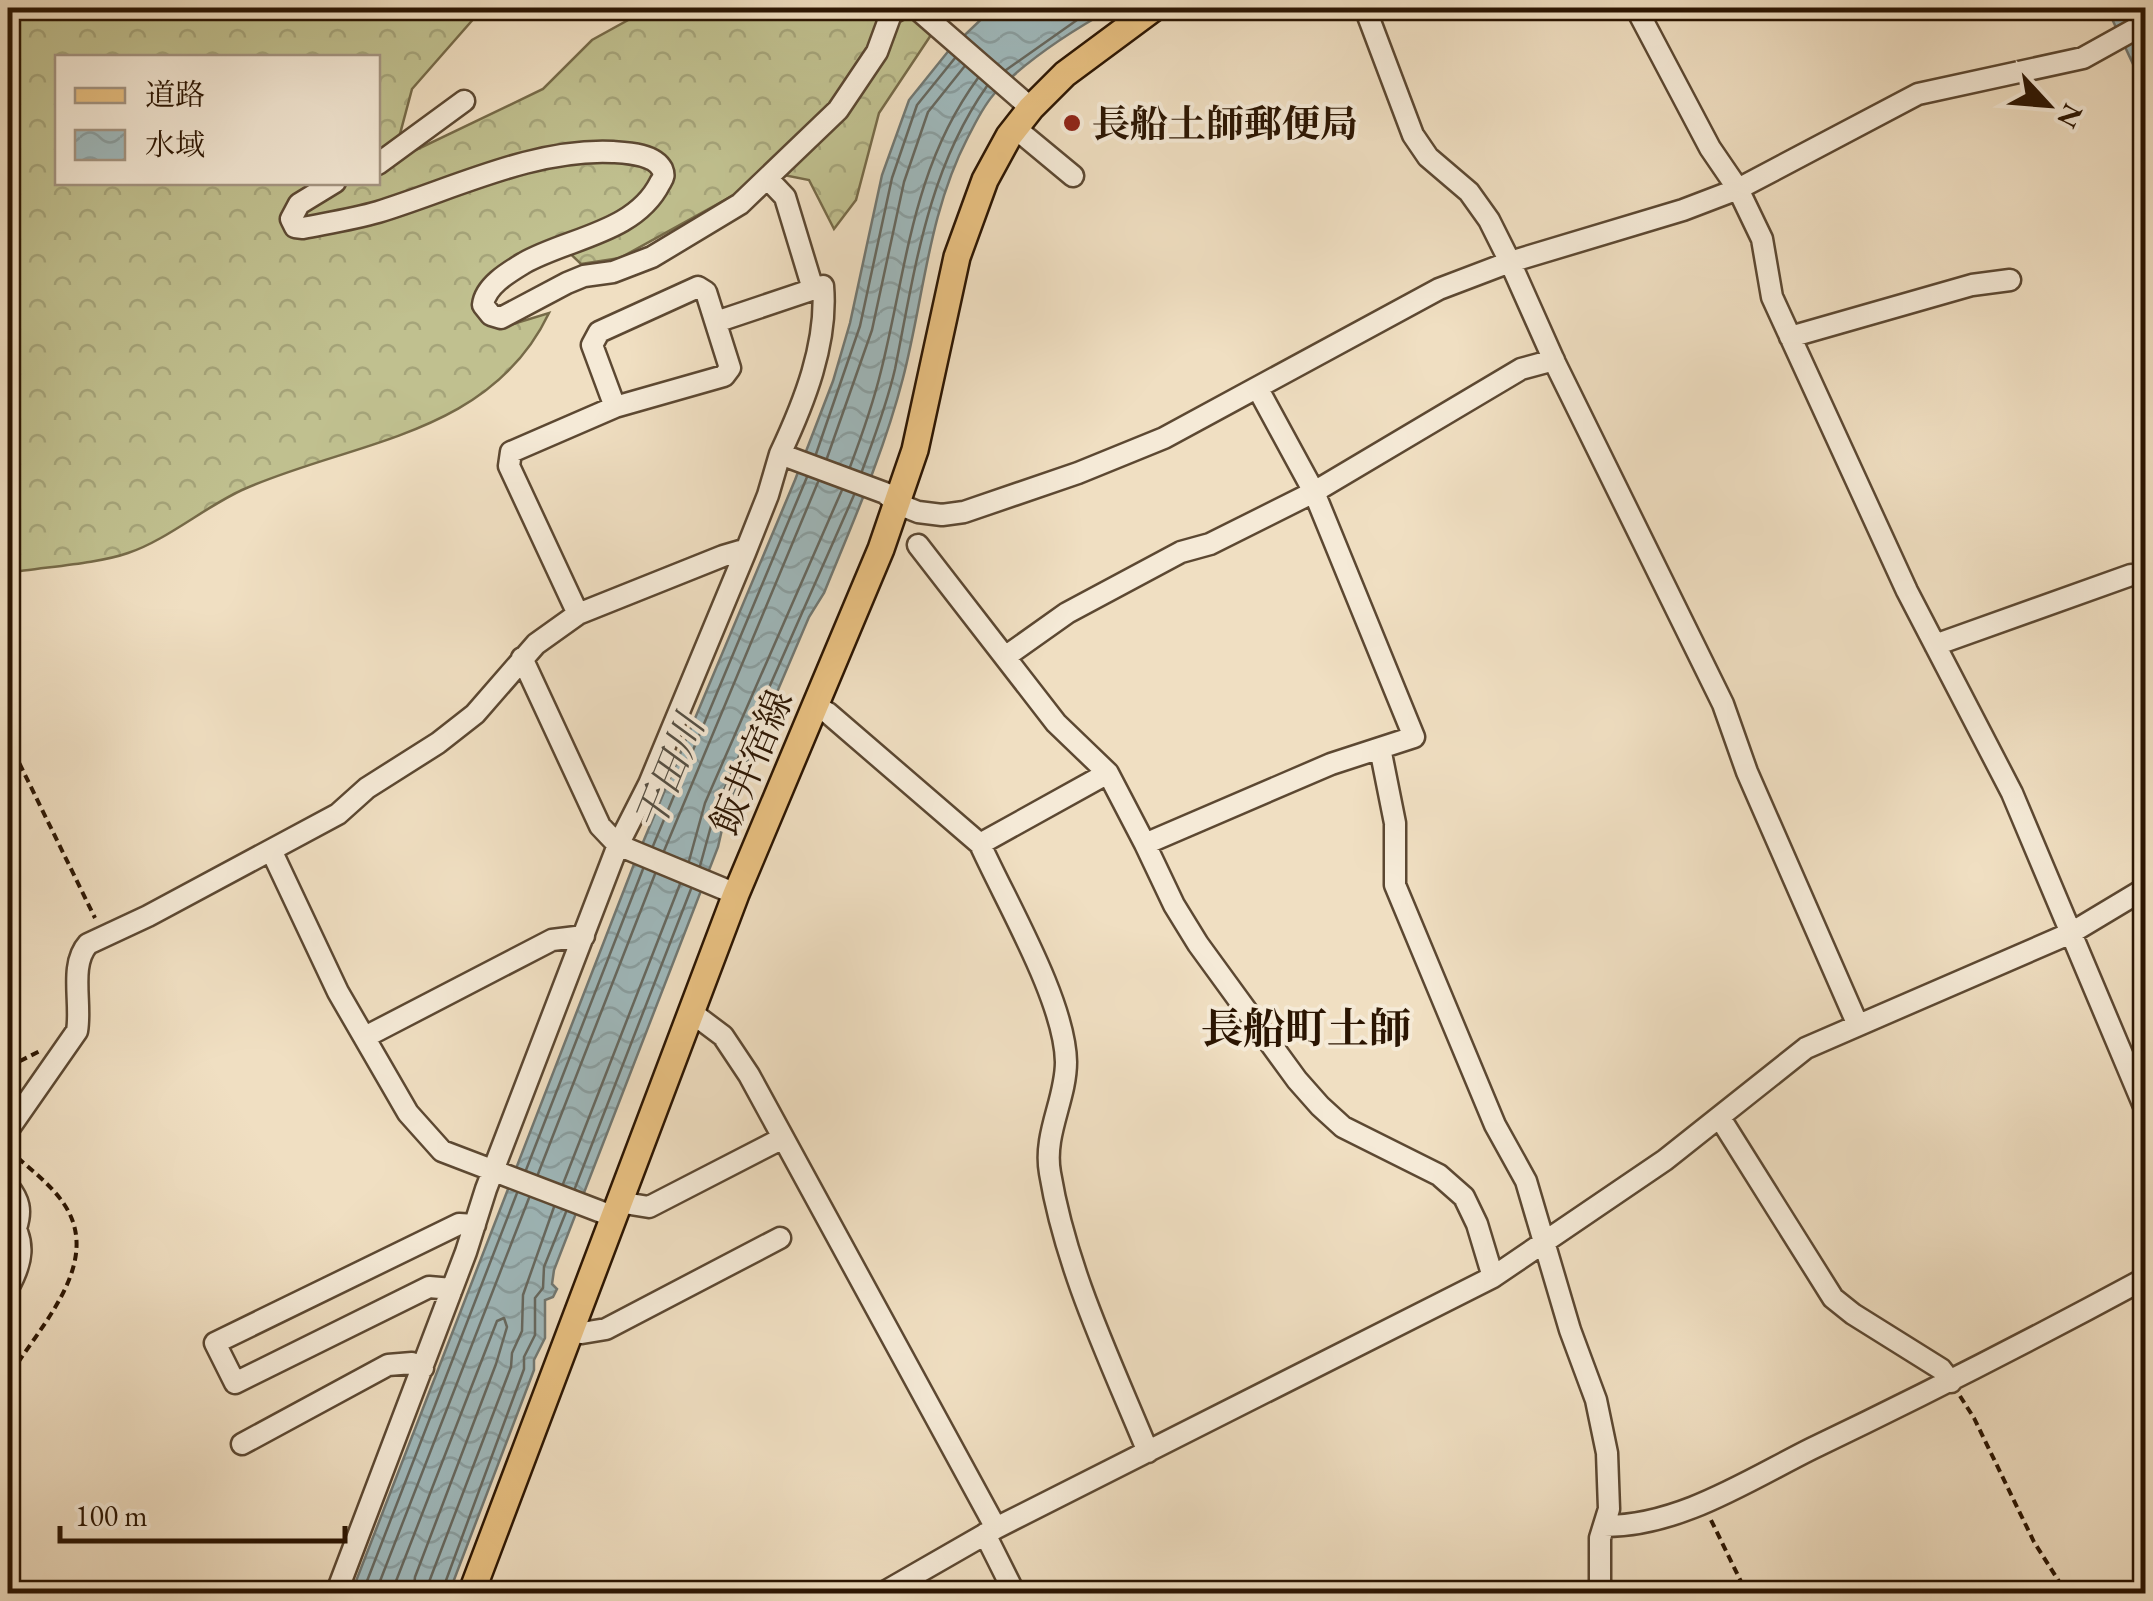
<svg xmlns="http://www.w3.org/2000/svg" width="2153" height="1601" viewBox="0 0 2153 1601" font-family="'EB Garamond','Noto Serif JP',serif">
  <defs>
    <pattern id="forest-crowns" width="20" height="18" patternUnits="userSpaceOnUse" patternTransform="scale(2.5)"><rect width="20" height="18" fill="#c0c08f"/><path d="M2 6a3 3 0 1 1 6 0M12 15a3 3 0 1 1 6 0" fill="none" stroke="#a5a47a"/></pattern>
    <pattern id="water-waves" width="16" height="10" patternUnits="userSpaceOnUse" patternTransform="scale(2.5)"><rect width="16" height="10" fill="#9fbabe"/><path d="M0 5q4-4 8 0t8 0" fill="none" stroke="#899fa2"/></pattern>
  </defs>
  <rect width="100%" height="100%" fill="#f0dfc2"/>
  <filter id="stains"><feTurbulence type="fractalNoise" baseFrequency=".002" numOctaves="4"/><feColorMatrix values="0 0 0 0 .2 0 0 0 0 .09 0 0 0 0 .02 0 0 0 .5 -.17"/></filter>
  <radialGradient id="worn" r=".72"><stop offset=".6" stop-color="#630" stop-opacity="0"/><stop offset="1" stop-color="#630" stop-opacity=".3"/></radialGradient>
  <!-- forest -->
  <path fill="url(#forest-crowns)" stroke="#766a48" stroke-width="2.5" fill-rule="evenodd" d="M 8,8 L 483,8 L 412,89 L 400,134 L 416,150 L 543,89 L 592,40 L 650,8 L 949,8 L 879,113 L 856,200 L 834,229 L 809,180 L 774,173 L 620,258 L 581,264 L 557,241 L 477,298 L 489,320 L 510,325 L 549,313 C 490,437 351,441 242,490 C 205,507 165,541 128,553 C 97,564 42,567 8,573 ZM 58,58 L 378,58 L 378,182 L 58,182 Z"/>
  <!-- water -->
  <path fill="url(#water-waves)" stroke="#717873" stroke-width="2.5" d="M 993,8 L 1113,8 C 1073,30 1028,59 996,92 C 984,104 976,122 968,137 C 928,214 924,297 903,378 C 884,452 853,522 824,593 L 809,617 L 726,812 L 718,847 L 554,1270 L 552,1284 L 557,1289 L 553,1297 L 545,1300 L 545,1338 L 534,1360 L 534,1370 L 449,1593 L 351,1594 L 636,859 L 795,480 L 833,381 L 850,323 L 882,175 L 909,100 L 950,49 Z
    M 2107,8 L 2145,8 L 2145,90 Z"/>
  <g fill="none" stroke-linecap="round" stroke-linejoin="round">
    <!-- shore -->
    <path stroke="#656860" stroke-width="2.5" d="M 1006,70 L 1094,8
      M 816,454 L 860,326 L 892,178 L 917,105 L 955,58
      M 827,458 L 872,330 L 904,182 L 928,112 L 964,67
      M 850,467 C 862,435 873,404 881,371 C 907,267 912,168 978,78
      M 862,471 C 874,438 887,404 895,369 C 915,270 927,171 987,86
      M 653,846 L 807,477
      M 664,851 L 818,482
      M 689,861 L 705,803 L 842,490
      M 700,866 L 716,808 L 854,495
      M 526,1170 L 643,869
      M 538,1174 L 655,874
      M 563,1184 L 680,884
      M 575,1188 L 691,889
      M 362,1594 L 517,1193
      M 375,1594 L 529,1198
      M 391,1594 L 497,1321 L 504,1318 L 507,1327 L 496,1364 L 415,1577 L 413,1594
      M 428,1594 L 429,1582 L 511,1367 L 512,1353 L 522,1331 L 523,1295 L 554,1207
      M 441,1594 L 524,1369 L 524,1357 L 535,1335 L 535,1298 L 543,1288 L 544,1267 L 566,1212"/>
    <!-- minor casing -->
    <g stroke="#5c4832" stroke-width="25">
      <path id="minor" d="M 916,8 L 1031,108
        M 1365,8 L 1413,135 L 1428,157 L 1469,192 L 1489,220 L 1510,262 L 1556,365 L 1723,704 L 1747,772 L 1857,1023
        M 1636,8 L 1710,148 L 1738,189 L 1762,239 L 1772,297 L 1907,591 L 2012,793 L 2146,1111
        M 1015,128 L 1073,176
        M 378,164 L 464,101
        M 768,179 L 785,197 L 813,289
        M 335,182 L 299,204 L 291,219 L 295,227 L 303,228 C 328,223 354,219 378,212 C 453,189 534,148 613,152 C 628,153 654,154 662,169 C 665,176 663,178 660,183 C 635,233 568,238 524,263 C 509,272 485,286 483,305 L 491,315 L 501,318 L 567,283 L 584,276 L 613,272 L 652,257 L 740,204 L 838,110 L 877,52 L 891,14 L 902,8
        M 716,322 L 823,286 C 828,343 804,403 780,454
        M 1790,337 L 1972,285 L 2010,280
        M 578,614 L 509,466 L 511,452 L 615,407 L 724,376 L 730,368 L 706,292 L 698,287 L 599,332 L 592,345 L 615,407
        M 1935,645 L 2131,575
        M 1005,657 L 1067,613 L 1181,552 L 1210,544 L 1314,492 L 1521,369 L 1554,360
        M 522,658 L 600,826 L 618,845 L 736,894
        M 815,706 L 828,713 L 980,844 L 1108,773 L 1056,723 L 918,545
        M 1380,748 L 1395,823 L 1395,885 L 1495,1125 L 1526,1181 L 1570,1330 L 1596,1400 L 1607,1453 L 1609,1509 L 1600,1538 L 1600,1594
        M 1108,773 L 1145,844 L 1331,764 L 1414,737 L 1314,492 L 1258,389
        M 980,844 C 1006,902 1065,1001 1066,1062 C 1066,1100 1043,1134 1050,1173 C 1066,1270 1111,1362 1148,1452
        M 1145,844 L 1174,905 L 1198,944 L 1297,1080 L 1320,1106 L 1343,1127 L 1439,1175 L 1464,1197 L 1477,1224 L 1493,1277
        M 271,850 L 338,992 L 408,1113 L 442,1151 L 612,1216
        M 691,1012 L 723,1036 L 749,1075 L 996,1528
        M 365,1037 L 552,940 L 584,936
        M 1720,1118 L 1833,1298 L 1853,1314 L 1941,1369 L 1951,1382
        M 8,1130 L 77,1031 C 82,1004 69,965 88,944 L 148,916 L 338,814 L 367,788 L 438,743 L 475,714 L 536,644 L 578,614 L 723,556 L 740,551 L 745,553
        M 8,1186 C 19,1200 22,1210 16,1228
        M 618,1202 L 649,1207 L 783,1138
        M 8,1217 C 27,1241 22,1263 8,1288
        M 452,1289 L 429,1287 L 235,1383 L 215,1343 L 459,1224 L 475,1225
        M 569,1330 L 582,1333 L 606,1329 L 780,1238
        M 242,1444 L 388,1365 L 412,1363 L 423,1368
        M 1605,1526 C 1679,1526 1747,1481 1811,1449 C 1924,1395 2035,1338 2146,1278
        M 985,1534 L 1015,1594
        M 336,1594 L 466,1252 L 486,1189 L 618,845 L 649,784 L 745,553 L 768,495 L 780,454 L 885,493 L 898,504 L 918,512 L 942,515 L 964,512 L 1078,473 L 1164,438 L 1439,289 L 1510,262 L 1683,210 L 1738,189 L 1918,94 L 2083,58 L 2146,23
        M 881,1594 L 996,1528 L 1493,1277 L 1665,1160 L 1806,1048 L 2071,933 L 2146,888"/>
    </g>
    <!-- major casing -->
    <g stroke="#2b1502" stroke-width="30">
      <path id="major" d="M 471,1594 L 736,894 L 881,549 L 915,450 L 957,257 L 985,180 L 1009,136 L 1031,108 L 1065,74 L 1154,8"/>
    </g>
    <!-- path -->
    <path stroke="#2b1502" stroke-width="4" stroke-dasharray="8 5" stroke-linecap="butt" d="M 8,740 L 95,918
      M 8,1067 L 40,1051
      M 8,1149 C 26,1166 50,1183 64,1204 C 105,1265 35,1330 8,1379
      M 1960,1396 L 1974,1418 L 2034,1542 L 2067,1594
      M 1711,1520 L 1747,1594"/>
    <!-- minor -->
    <use href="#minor" stroke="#f5ead7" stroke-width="20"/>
    <!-- major -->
    <use href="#major" stroke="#e8c081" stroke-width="25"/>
  </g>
  <!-- markers -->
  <circle fill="#8f2418" stroke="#f5ead7" stroke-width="4" cx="1072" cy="123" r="10"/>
  <g text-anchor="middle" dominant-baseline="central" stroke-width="8" stroke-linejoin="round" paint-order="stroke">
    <!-- poi labels -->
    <g font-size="38" font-weight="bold" fill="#2b1502" stroke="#f5ead7" text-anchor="start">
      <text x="1092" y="123">長船土師郵便局</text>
    </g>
    <!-- street labels -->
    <g font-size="38" fill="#2b1502" stroke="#f5ead7">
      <text transform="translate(751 762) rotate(-67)">飯井宿線</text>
    </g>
    <!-- water labels -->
    <g font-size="40" font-style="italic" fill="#544f44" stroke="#f5ead7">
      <text transform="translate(669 773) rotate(-68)">干田川</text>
    </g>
    <!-- quarter labels -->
    <g font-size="42" font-weight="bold" fill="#2b1502" stroke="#f5ead7">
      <text x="1306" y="1028">長船町土師</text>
    </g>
  </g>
  <!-- margin -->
  <rect width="2153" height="1601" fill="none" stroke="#f0dfc2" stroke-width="40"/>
  <rect x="10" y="10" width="2133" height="1581" fill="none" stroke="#2b1502" stroke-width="5"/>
  <rect x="20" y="20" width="2113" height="1561" fill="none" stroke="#2b1502" stroke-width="2.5"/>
  <!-- legend -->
  <rect x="55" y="55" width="325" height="130" fill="#f5ead7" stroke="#a49582" stroke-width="2.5"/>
  <rect x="75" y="88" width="50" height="15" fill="#e8c081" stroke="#a49582" stroke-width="2.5"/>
  <text x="145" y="105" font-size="30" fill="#2b1502">道路</text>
  <rect x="75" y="130" width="50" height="30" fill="url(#water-waves)" stroke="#a49582" stroke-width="2.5"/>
  <text x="145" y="155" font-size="30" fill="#2b1502">水域</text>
  <!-- north arrow -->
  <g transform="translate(2048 105) rotate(116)" stroke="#f5ead7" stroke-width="8" paint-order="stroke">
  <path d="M0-8L18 38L0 25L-18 38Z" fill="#2b1502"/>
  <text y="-15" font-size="28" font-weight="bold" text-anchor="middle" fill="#2b1502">N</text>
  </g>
  <!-- scale -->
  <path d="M60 1526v15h285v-15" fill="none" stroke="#2b1502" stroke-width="5"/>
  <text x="75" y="1526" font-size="30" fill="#2b1502" stroke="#f5ead7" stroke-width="8" paint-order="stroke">100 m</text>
  <rect width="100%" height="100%" filter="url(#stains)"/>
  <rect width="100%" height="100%" fill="url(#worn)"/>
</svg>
